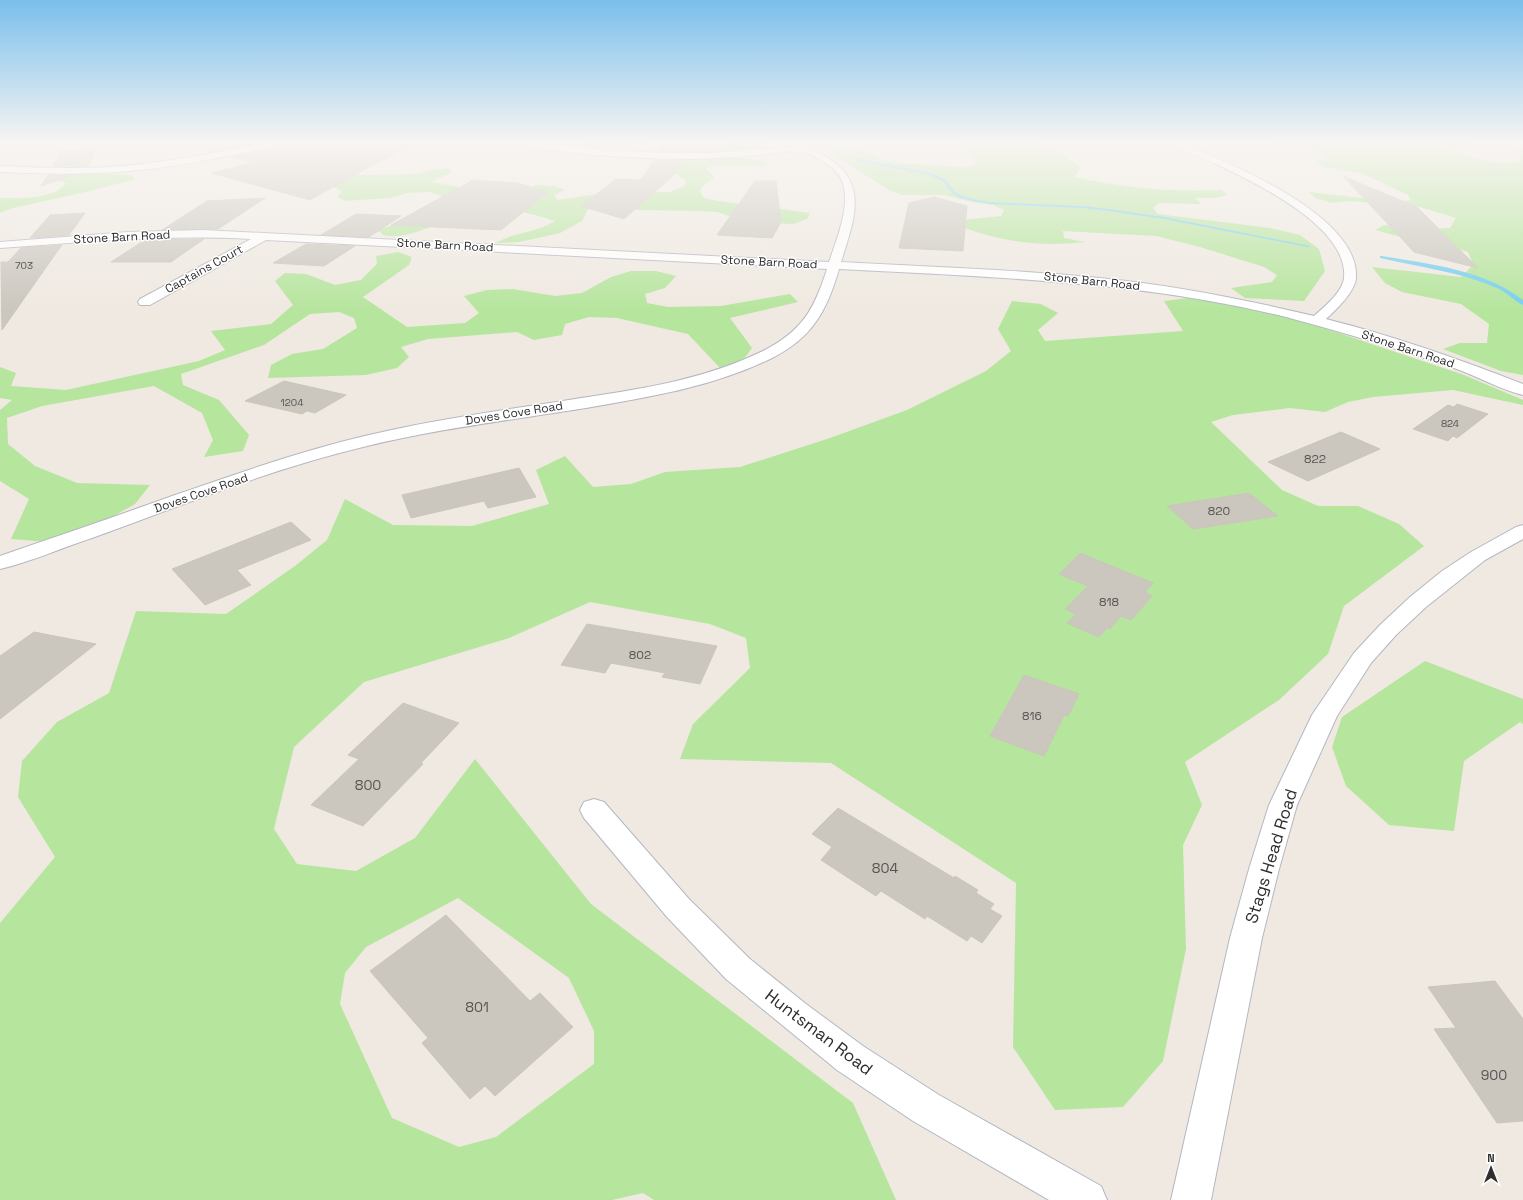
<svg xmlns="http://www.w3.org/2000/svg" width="1523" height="1200" viewBox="0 0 1523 1200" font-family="'Space Grotesk',sans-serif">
  <rect width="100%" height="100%" fill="#efe9e1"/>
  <!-- green -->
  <path fill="#b6e59e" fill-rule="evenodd" d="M 580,142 L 656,142 L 648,144 C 625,144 598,152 576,143 Z
    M 722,142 L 770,142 C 753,152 705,152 684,152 L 687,149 L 727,145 Z
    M 953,142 L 1043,142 L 1077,164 L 1080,168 L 1074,177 C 1123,188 1172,192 1222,190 L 1227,195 L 1215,198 L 1195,198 L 1201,204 L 1159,203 L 1153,208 L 1158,214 L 1270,228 L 1300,235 L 1319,249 L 1325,271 L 1304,301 L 1245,298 L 1231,288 L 1272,282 L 1277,275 L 1264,267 L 1200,247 L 1156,236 L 1063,231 L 1064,238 L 1085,242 C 1044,247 1000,242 962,227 L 962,220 L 1001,216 L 1004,210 L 993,205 L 972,202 L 944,195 L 902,195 L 889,190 L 837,157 L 834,153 L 838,149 L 854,149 L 867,152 L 882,160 L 897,163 L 969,167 L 975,163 L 975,159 L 961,146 Z
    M 1255,142 L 1476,142 L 1477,143 L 1448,150 C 1471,156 1498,168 1521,160 L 1517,149 L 1523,148 L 1523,375 L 1501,371 L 1443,349 L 1460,343 L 1487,343 L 1489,324 L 1461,304 L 1402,292 L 1385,283 L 1372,267 L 1461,277 L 1473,265 L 1468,252 L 1422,238 L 1397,236 L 1375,230 L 1384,225 L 1431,229 L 1450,228 L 1456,218 L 1420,207 L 1349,201 L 1332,203 L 1315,198 L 1309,192 L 1397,202 L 1411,200 L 1408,195 L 1363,174 L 1324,167 L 1315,161 L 1326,159 C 1316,142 1272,146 1255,142 Z
    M 697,158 C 719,158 753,155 771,165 L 717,165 L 706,168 L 714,177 L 702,187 L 700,192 L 704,198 L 718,201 L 810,213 L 807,219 L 793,224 L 747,222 L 717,212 L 695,211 L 588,209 L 582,221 L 560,233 L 519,242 L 496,243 C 514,232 536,233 555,221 C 541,216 506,207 491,207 C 456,208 423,239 388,236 C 384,236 380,232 377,230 L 412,220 L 453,200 L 430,192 L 408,193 L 390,198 L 345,201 L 337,197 L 342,191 L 324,183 L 348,174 L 363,175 L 419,174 L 430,170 L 450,168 L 451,173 L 430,182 L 473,189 L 530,190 L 535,185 L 554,186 L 565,190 L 554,195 L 557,200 L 613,192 L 670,192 L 682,187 L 687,182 L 675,173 L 680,160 Z
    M 81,173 L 131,175 L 136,179 L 81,193 L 13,208 L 0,213 L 0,198 C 19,198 54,200 66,183 L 54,180 L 61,175 Z
    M 398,252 L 412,257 L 409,265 L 363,297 L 407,327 L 465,323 L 479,313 L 464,296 L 487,290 L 513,289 L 555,296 L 582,293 L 611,277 L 631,271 L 656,271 L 676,276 L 665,288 L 645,294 L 647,303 L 668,307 L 721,306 L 790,294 L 798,302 L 730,318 L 752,348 L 743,360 L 720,368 L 688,334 L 617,318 L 589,317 L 565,324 L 562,335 L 534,340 L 517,332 L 428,339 L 401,347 L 409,357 L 397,368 L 366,375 L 268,378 L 271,365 L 292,354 L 323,349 L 357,328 L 354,318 L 339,312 L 310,314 L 264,345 L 181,374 L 183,385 L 219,400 L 249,435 L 243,451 L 204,457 L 213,440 L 202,413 L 154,386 L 42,406 L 7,418 L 8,444 L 35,466 L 77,483 L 150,485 L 135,504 L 94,527 L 49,542 L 11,539 L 29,499 L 0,481 L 0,410 L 12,400 L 0,398 L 0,367 L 16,373 L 11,386 L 66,390 L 199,361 L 225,350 L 211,331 L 271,324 L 293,305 L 275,281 L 285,273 L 306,274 L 335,285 L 361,280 L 377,264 L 376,256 Z
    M 1188,298 L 1244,305 L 1309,323 L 1464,375 L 1523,400 L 1523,405 L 1453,390 L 1373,397 L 1348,402 L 1325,412 L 1290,408 L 1233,415 L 1211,422 L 1282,490 L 1318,506 L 1358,506 L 1399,524 L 1424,546 L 1344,606 L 1328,654 L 1279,700 L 1185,762 L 1202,805 L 1183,845 L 1186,949 L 1163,1061 L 1123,1107 L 1055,1110 L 1013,1047 L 1016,883 L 831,763 L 680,759 L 693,724 L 750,668 L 746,638 L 710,624 L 590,602 L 509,638 L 364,682 L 294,747 L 274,829 L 297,864 L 356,871 L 415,838 L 475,759 L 591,904 L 853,1103 L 896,1200 L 654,1200 L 643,1193 L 612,1200 L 0,1200 L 0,923 L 55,857 L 18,797 L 22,761 L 57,722 L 109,693 L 136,611 L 226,614 L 295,566 L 327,540 L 345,499 L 393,525 L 472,526 L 549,504 L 536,470 L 565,456 L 593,487 L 631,484 L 665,472 L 740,467 L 830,438 L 907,410 L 986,371 L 1011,351 L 998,329 L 1012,301 L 1041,304 L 1058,313 L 1038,330 L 1045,341 L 1183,331 L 1164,301 ZM 458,898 L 569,978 L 594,1031 L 594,1064 L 496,1137 L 459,1147 L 392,1118 L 340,1004 L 345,973 L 366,947 Z
    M 1425,661 L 1523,699 L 1523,724 L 1520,722 L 1464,761 L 1454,831 L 1389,825 L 1346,786 L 1332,747 L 1342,717 Z"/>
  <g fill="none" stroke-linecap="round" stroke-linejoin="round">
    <!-- stream -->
    <path fill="#75cff0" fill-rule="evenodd" d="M 855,158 L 931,173 L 946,180 L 955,192 L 962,196 L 974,199 L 990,202 L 1082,206 L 1108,209 L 1164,217 L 1310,246 L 1308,247 L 1164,219 L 1108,211 L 1082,208 L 990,204 L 974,201 L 960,198 L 953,194 L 944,182 L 929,175 L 854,160 Z
      M 1382,256 C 1430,264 1484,270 1523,300 L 1523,305 C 1514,301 1507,292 1497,288 C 1460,272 1420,267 1380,258 L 1380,256 Z"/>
  </g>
  <!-- building -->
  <path fill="#cbc7bf" stroke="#cbc5ba" d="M 210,142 L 265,142 L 210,152 L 209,152 Z
    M 287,142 L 310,142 L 310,145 L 419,142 L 367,168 L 310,200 L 211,173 L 254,162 L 231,157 L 282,146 Z
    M 665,142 L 692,142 L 687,152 L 659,151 Z
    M 97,148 L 88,166 L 53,166 L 62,151 Z
    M 654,160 L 682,160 L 676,173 L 624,219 L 581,206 L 616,179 L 641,180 Z
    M 48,175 L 74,175 L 41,186 Z
    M 1343,176 L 1417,207 L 1478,268 L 1414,252 Z
    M 473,180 L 518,183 L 548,192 L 501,230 L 391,225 Z
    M 755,181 L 776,181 L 781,222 L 772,238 L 717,235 Z
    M 934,197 L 967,206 L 963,251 L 899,248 L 909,203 Z
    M 265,198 L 218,229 L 162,230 L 207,201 Z
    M 85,213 L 69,235 L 30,238 L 50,215 Z
    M 356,214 L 401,216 L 369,237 L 321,235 Z
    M 204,239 L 171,262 L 111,262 L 145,240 Z
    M 306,244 L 355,246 L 324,266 L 273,263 Z
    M 62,245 L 54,256 L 2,330 L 1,262 L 8,262 L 21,248 Z
    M 284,381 L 346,395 L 315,413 L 307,411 L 302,414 L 245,401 Z
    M 1457,404 L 1488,414 L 1457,438 L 1453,436 L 1448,441 L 1413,429 L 1448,405 L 1454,407 Z
    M 1341,432 L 1380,449 L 1308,481 L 1268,462 Z
    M 519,468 L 536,497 L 488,508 L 484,501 L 411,518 L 402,495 Z
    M 1249,493 L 1278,516 L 1193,529 L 1167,506 Z
    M 291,522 L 311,540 L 237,570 L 251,585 L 205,605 L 172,569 Z
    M 1080,553 L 1153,583 L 1145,592 L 1152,596 L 1131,620 L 1121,616 L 1110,629 L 1107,628 L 1099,637 L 1067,623 L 1076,614 L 1065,609 L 1088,586 L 1059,574 Z
    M 587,624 L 717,646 L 700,684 L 662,677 L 665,673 L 611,663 L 605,673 L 561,665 Z
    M 34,632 L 96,644 L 0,719 L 0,656 Z
    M 1024,675 L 1079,694 L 1068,716 L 1064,715 L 1044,756 L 990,736 Z
    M 403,703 L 459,723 L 421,763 L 423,764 L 363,826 L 311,805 L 359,759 L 348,755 Z
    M 838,808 L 954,878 L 955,876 L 978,890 L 976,893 L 994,904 L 990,909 L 1002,916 L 982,943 L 971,936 L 967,941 L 927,916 L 925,919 L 881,891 L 876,896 L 821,860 L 832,847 L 812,834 Z
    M 446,915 L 530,1001 L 540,993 L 573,1027 L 495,1096 L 485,1086 L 470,1099 L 422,1043 L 428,1038 L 370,971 Z
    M 1495,981 L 1523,1019 L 1523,1121 L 1497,1123 L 1434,1029 L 1456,1028 L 1428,987 Z"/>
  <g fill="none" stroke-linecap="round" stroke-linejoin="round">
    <!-- minor casing -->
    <g stroke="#b4b7c1" stroke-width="2">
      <path id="minor" d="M 271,142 L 286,142 L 282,145 C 235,154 188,165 141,170 C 94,175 47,174 0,172 L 0,166 C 48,168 95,170 142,164 C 186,159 228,150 271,142 Z
        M 510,142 L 528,142 L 603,150 L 670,153 L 707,153 L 793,147 L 785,142 C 797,140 808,147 819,153 C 871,179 855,217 841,262 C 927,267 1013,269 1099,278 C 1171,285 1243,299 1314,316 C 1324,307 1342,293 1344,278 C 1349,227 1254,182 1216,164 C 1205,159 1176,149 1169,142 L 1179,142 C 1227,162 1360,215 1356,278 C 1355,292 1336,310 1326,319 C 1394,336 1459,359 1523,384 L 1523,395 C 1499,389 1477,376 1454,368 C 1399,349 1343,332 1286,317 C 1139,281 989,277 839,269 C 827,311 812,338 772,358 C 713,387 649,397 586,408 C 511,420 436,429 363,447 C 271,469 180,506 92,538 C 61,548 31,562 0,569 L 0,556 C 58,536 117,516 175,495 C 245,471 315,446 387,431 C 454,416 521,408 588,397 C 648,388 708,378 763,351 C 802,331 814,310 827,269 L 266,240 L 150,305 L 140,305 L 138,302 L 140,299 L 251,239 C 167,234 84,242 0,248 L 0,242 L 128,232 L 203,230 L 829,262 C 837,238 855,196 838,174 C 832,166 812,153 802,152 C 792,150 779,153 769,154 C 743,156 718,158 693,159 C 633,159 573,154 514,145 Z
        M 1523,525 L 1523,539 L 1485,560 L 1426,607 L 1396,635 L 1371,663 L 1337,716 L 1297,805 L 1279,869 L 1262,938 L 1211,1200 L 1171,1200 L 1230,938 L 1249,869 L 1269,805 L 1312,715 L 1354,653 L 1380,625 L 1410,597 L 1442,571 L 1471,552 L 1516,527 Z
        M 594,799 L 604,802 L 689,899 L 750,959 L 806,1004 L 863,1046 L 939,1095 L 1101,1186 L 1107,1200 L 1049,1200 L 913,1121 L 837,1070 L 726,979 L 667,917 L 584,818 L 580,810 L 584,802 Z"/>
    </g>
    <!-- minor -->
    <use href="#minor" fill="#fff" fill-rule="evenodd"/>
  </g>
  <!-- sky -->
  <linearGradient id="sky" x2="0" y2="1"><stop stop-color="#7abfeb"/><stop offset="0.46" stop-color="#f8f5f2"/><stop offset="1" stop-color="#f8f5f2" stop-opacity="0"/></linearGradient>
  <rect width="1523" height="310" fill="url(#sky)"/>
  <g text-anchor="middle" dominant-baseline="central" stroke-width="3" stroke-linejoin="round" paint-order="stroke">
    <!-- far-number labels -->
    <g font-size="10" fill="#555452">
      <text x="24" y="265">703</text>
      <text x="292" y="402">1204</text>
      <text x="1450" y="423">824</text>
    </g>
    <!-- far-street labels -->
    <g font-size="12" fill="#2e2e2e" stroke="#fff">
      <text transform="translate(122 237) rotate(-3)">Stone Barn Road</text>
      <text transform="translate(445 245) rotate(3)">Stone Barn Road</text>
      <text transform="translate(769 262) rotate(3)">Stone Barn Road</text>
      <text transform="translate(204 269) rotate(-29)">Captains Court</text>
      <text transform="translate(1092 281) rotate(6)">Stone Barn Road</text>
      <text transform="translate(1408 349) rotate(18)">Stone Barn Road</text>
      <text transform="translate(514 413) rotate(-9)">Doves Cove Road</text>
      <text transform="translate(201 493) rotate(-19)">Doves Cove Road</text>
    </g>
    <!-- number labels -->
    <g font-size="12" fill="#555452">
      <text x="1315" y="459">822</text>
      <text x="1219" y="511">820</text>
      <text x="1109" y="602">818</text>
      <text x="640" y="655">802</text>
      <text x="1032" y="716">816</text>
    </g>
    <!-- near-number labels -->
    <g font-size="14" fill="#555452">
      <text x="368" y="785">800</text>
      <text x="885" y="868">804</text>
      <text x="477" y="1007">801</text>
      <text x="1494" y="1075">900</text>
    </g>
    <!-- near-street labels -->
    <g font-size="17" fill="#2e2e2e" stroke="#fff">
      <text transform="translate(1271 856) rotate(-73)">Stags Head Road</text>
      <text transform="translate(819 1032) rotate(37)">Huntsman Road</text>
    </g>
  </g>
  <!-- north arrow -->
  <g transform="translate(1491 1168)" stroke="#ffffff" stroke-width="3" paint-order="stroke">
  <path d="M0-3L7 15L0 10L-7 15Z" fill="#2e2e2e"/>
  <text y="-6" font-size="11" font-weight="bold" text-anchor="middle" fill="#2e2e2e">N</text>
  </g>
</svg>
